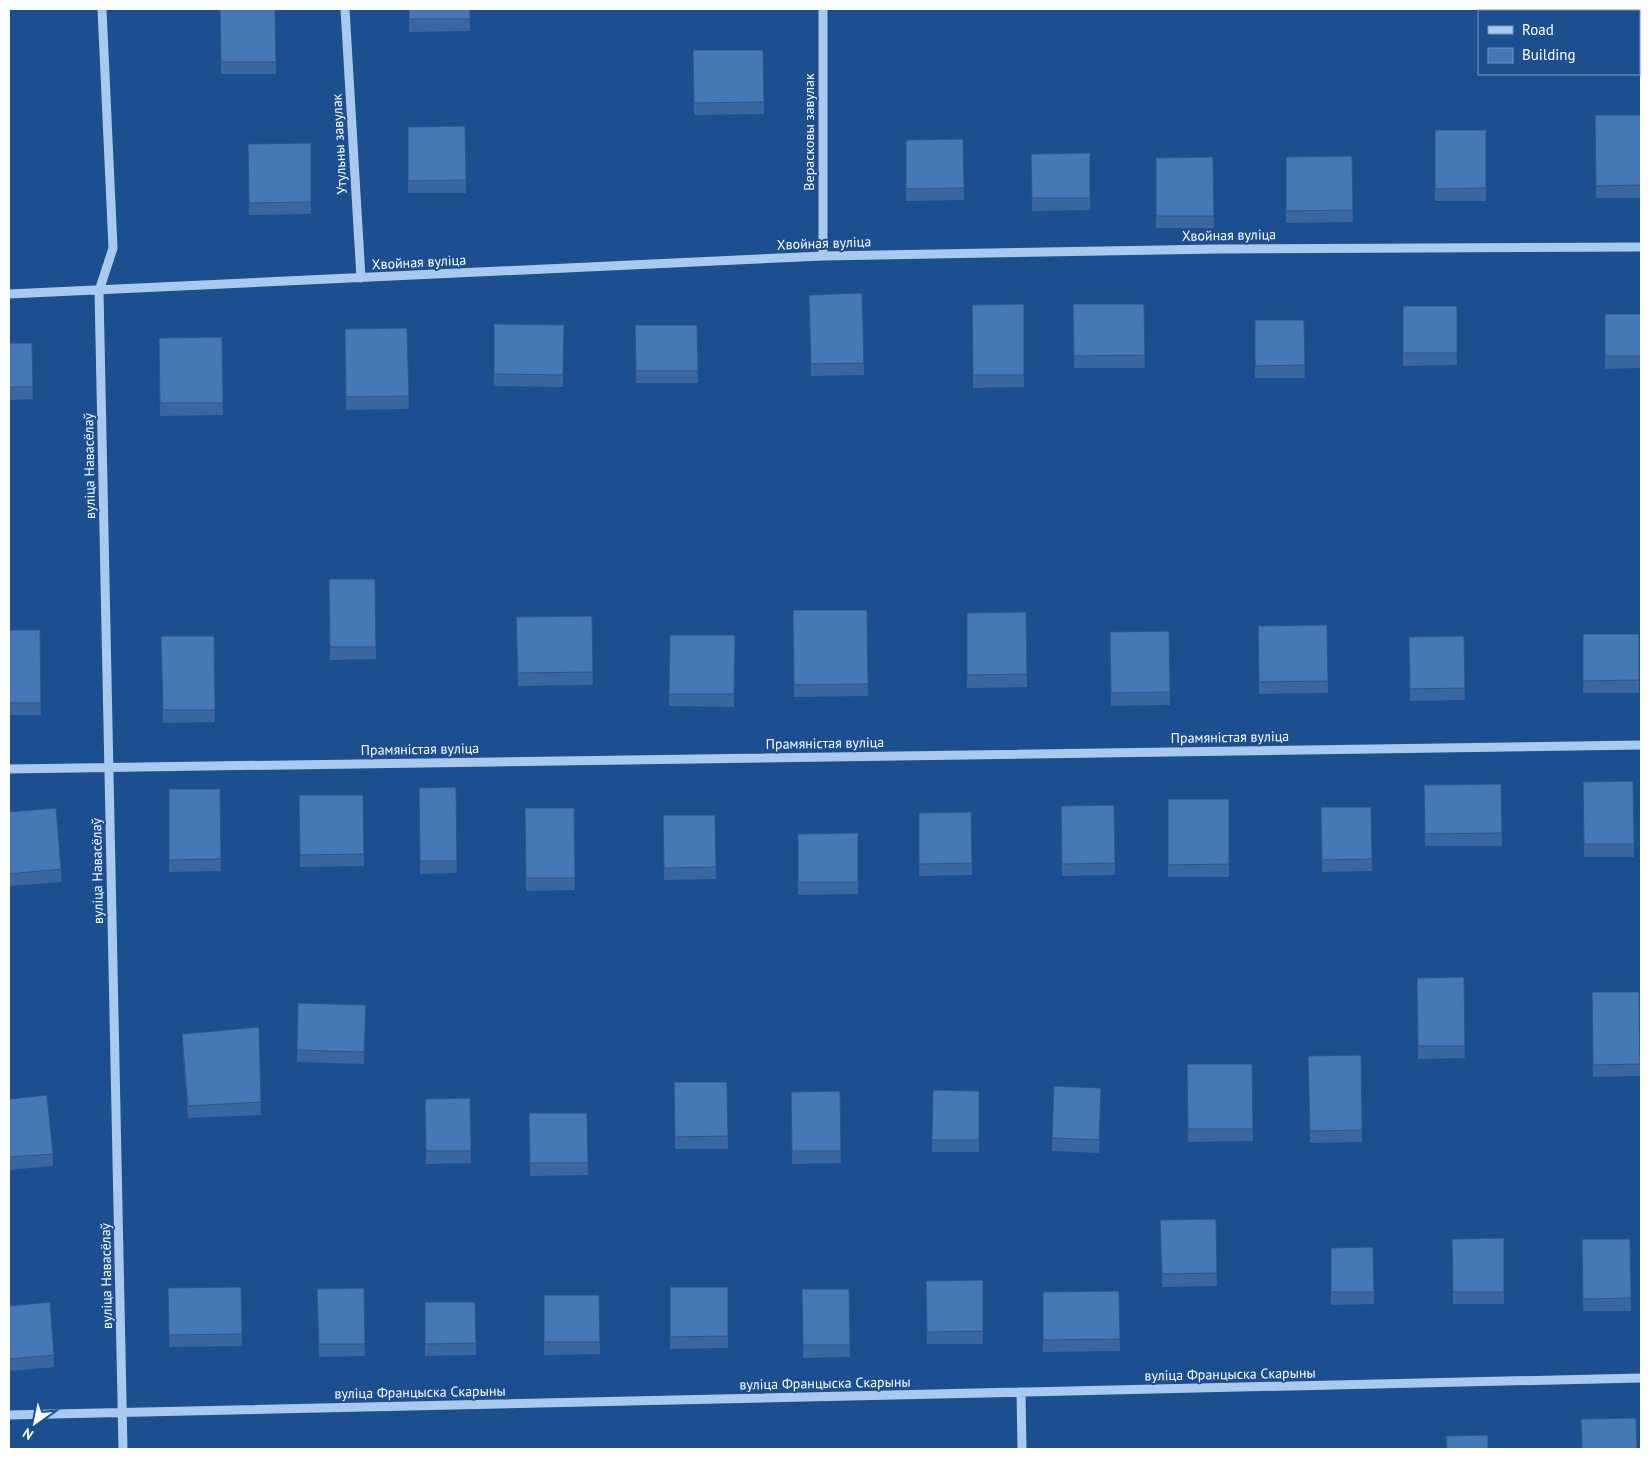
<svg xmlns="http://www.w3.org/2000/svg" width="1650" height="1458" viewBox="0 0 1650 1458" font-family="'PT Sans',sans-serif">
  <rect width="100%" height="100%" fill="#1b4f8f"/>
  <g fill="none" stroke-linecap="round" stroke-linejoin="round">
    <!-- minor -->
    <path stroke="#a9c9ee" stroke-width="9" d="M 102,9 L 113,248 L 99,291 L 123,1449
      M 345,9 L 361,278
      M 823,256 L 823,9
      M 9,294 L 823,256 L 1217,249 L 1641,247
      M 9,769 L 1641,745
      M 1021,1392 L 1022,1449
      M 9,1415 L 1641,1378"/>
  </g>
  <!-- wall -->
  <path fill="#3a679d" d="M 220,9 L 275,9 L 276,74 L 221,74 Z
    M 409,9 L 470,9 L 470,31 L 409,32 Z
    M 693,50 L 763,50 L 764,114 L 694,115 Z
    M 1595,115 L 1641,115 L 1641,198 L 1596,198 Z
    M 465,126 L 466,193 L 408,193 L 408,127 Z
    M 1435,130 L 1486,130 L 1486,201 L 1435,201 Z
    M 963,139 L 964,200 L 906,201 L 906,140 Z
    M 311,143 L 311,214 L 249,215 L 248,144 Z
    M 1090,153 L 1090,210 L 1032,211 L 1031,154 Z
    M 1352,156 L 1353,222 L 1286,223 L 1286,157 Z
    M 1213,157 L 1214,228 L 1156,228 L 1156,158 Z
    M 1024,304 L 1024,387 L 973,388 L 972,305 Z
    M 1073,304 L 1144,304 L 1145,368 L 1074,368 Z
    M 1403,306 L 1457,306 L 1457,365 L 1403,366 Z
    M 809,307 L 864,363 L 864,375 L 811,376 Z
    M 1605,314 L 1641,314 L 1641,368 L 1605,369 Z
    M 1255,320 L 1304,320 L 1305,378 L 1255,378 Z
    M 494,324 L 564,325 L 563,387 L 494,386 Z
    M 635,325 L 697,325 L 698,383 L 636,383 Z
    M 407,328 L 409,409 L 346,410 L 345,329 Z
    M 222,337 L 223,415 L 160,416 L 159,338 Z
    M 9,343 L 32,343 L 33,399 L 9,400 Z
    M 329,579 L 375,579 L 376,659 L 330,660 Z
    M 793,610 L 867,610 L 868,696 L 794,697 Z
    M 1026,612 L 1027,687 L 967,688 L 967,613 Z
    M 592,616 L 593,685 L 518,686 L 516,617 Z
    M 1327,625 L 1328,693 L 1259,694 L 1258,626 Z
    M 9,630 L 40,630 L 41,715 L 9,715 Z
    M 1169,631 L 1170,705 L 1111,706 L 1110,632 Z
    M 1583,634 L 1639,634 L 1639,693 L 1583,693 Z
    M 670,635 L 735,635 L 734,707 L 669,706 Z
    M 161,636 L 214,636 L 215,722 L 163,723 Z
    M 1464,636 L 1465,700 L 1410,701 L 1409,637 Z
    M 1633,781 L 1634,857 L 1584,857 L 1583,782 Z
    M 1501,784 L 1502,846 L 1425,846 L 1424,785 Z
    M 456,787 L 457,873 L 420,874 L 419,788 Z
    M 169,789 L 220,789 L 221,871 L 169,872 Z
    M 299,795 L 363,795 L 364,866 L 300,867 Z
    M 1168,799 L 1229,799 L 1229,877 L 1168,877 Z
    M 1114,805 L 1115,875 L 1062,876 L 1061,806 Z
    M 1321,807 L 1371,807 L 1372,871 L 1322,872 Z
    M 525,808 L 574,808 L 575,890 L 526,891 Z
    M 9,812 L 61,869 L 61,882 L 9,886 Z
    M 971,812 L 972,875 L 919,876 L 919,813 Z
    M 663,815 L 715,815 L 716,879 L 664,880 Z
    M 858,833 L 858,894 L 798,895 L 798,834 Z
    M 1464,977 L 1465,1058 L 1418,1059 L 1417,978 Z
    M 1592,992 L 1639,992 L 1640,1076 L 1593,1077 Z
    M 366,1017 L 364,1064 L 297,1062 L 297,1050 Z
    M 259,1027 L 261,1115 L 188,1118 L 182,1046 L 182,1034 Z
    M 1361,1055 L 1362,1142 L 1310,1143 L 1308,1056 Z
    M 1187,1064 L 1252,1064 L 1253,1141 L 1188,1142 Z
    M 674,1082 L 727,1082 L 728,1149 L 675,1149 Z
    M 933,1090 L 979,1091 L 979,1152 L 932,1152 Z
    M 840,1091 L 841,1163 L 792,1164 L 791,1092 Z
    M 470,1098 L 471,1163 L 426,1164 L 425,1099 Z
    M 9,1099 L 53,1154 L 53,1166 L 9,1170 Z
    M 1101,1100 L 1099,1153 L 1052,1151 L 1052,1138 Z
    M 529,1113 L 587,1113 L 588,1175 L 530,1176 Z
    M 1216,1219 L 1217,1286 L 1162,1287 L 1160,1220 Z
    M 1504,1238 L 1504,1304 L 1453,1304 L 1452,1239 Z
    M 1582,1239 L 1630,1239 L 1631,1311 L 1583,1311 Z
    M 1373,1247 L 1374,1304 L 1331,1305 L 1331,1248 Z
    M 983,1280 L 983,1344 L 927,1344 L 926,1281 Z
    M 241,1287 L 242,1346 L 169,1347 L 168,1288 Z
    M 670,1287 L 728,1287 L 728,1348 L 670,1349 Z
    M 364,1288 L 365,1356 L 319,1357 L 317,1289 Z
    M 802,1289 L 849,1289 L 850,1357 L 803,1358 Z
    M 1119,1291 L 1120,1351 L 1043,1352 L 1043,1292 Z
    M 544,1295 L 599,1295 L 600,1354 L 544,1355 Z
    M 425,1302 L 475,1302 L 476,1355 L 425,1356 Z
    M 9,1306 L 54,1355 L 54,1367 L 9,1371 Z"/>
  <!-- shaded-wall -->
  <path fill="#305480" d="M 1101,1088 L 1101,1100 L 1099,1153 L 1099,1140 Z"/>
  <!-- building -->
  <path fill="#4478b7" stroke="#305480" d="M 220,9 L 275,9 L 276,62 L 221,62 Z
    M 409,9 L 470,9 L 470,19 L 409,19 Z
    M 693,50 L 763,50 L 764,102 L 694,103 Z
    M 1595,115 L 1641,115 L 1641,185 L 1596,186 Z
    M 465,126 L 466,180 L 408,181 L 408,127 Z
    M 1435,130 L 1486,130 L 1486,188 L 1435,189 Z
    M 963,139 L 964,188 L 906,189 L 906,140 Z
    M 311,143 L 311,202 L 249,203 L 248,144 Z
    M 1090,153 L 1090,198 L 1032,198 L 1031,154 Z
    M 1352,156 L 1353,210 L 1286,211 L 1286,157 Z
    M 1213,157 L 1214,216 L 1156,216 L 1156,158 Z
    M 862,293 L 864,363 L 811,364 L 809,295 Z
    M 1024,304 L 1024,375 L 973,375 L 972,305 Z
    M 1073,304 L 1144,304 L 1145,355 L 1074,356 Z
    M 1403,306 L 1457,306 L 1457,353 L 1403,353 Z
    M 1605,314 L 1641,314 L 1641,356 L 1605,356 Z
    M 1255,320 L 1304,320 L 1305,365 L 1255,366 Z
    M 494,324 L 564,325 L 563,375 L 494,374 Z
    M 635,325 L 697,325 L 698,371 L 636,371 Z
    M 407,328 L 409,396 L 346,397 L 345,329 Z
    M 222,337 L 223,403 L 160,403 L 159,338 Z
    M 9,343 L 32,343 L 33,387 L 9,387 Z
    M 329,579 L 375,579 L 376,647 L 330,647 Z
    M 793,610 L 867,610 L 868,684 L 794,685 Z
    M 1026,612 L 1027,674 L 967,675 L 967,613 Z
    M 592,616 L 593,672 L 518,673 L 516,617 Z
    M 1327,625 L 1328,681 L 1259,682 L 1258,626 Z
    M 9,630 L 40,630 L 41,703 L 9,703 Z
    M 1169,631 L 1170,692 L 1111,693 L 1110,632 Z
    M 1583,634 L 1639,634 L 1639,680 L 1583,681 Z
    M 670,635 L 735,635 L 734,694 L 669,694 Z
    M 161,636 L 214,636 L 215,710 L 163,710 Z
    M 1464,636 L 1465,688 L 1410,689 L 1409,637 Z
    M 1633,781 L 1634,844 L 1584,844 L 1583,782 Z
    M 1501,784 L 1502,833 L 1425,834 L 1424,785 Z
    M 456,787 L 457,861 L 420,861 L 419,788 Z
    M 169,789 L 220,789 L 221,859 L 169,860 Z
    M 299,795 L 363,795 L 364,854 L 300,855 Z
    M 1168,799 L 1229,799 L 1229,864 L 1168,865 Z
    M 1114,805 L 1115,863 L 1062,864 L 1061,806 Z
    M 1321,807 L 1371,807 L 1372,859 L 1322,860 Z
    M 56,808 L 61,869 L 9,874 L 9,812 Z
    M 525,808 L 574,808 L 575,878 L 526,878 Z
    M 971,812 L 972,863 L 919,864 L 919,813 Z
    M 663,815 L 715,815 L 716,867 L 664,868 Z
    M 858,833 L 858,882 L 798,882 L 798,834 Z
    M 1464,977 L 1465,1046 L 1418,1046 L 1417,978 Z
    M 1592,992 L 1639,992 L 1640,1064 L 1593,1065 Z
    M 298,1003 L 366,1005 L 364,1052 L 297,1050 Z
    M 259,1027 L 261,1102 L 188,1106 L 182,1034 Z
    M 1361,1055 L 1362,1130 L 1310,1131 L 1308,1056 Z
    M 1187,1064 L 1252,1064 L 1253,1129 L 1188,1129 Z
    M 674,1082 L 727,1082 L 728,1136 L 675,1137 Z
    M 1054,1086 L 1101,1088 L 1099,1140 L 1052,1138 Z
    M 933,1090 L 979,1091 L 979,1140 L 932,1140 Z
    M 840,1091 L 841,1151 L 792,1151 L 791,1092 Z
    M 47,1095 L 53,1154 L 9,1157 L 9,1099 Z
    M 470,1098 L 471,1151 L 426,1151 L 425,1099 Z
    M 529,1113 L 587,1113 L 588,1163 L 530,1163 Z
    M 1216,1219 L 1217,1273 L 1162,1274 L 1160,1220 Z
    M 1504,1238 L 1504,1292 L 1453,1292 L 1452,1239 Z
    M 1582,1239 L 1630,1239 L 1631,1298 L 1583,1299 Z
    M 1373,1247 L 1374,1292 L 1331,1292 L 1331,1248 Z
    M 983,1280 L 983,1331 L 927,1332 L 926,1281 Z
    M 241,1287 L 242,1334 L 169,1335 L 168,1288 Z
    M 670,1287 L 728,1287 L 728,1336 L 670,1337 Z
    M 364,1288 L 365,1344 L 319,1344 L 317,1289 Z
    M 802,1289 L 849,1289 L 850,1345 L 803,1345 Z
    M 1119,1291 L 1120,1339 L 1043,1340 L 1043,1292 Z
    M 544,1295 L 599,1295 L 600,1342 L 544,1342 Z
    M 50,1302 L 54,1355 L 9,1359 L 9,1306 Z
    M 425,1302 L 475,1302 L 476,1343 L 425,1344 Z
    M 1636,1418 L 1637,1449 L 1582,1449 L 1581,1419 Z
    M 1488,1435 L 1488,1449 L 1447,1449 L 1446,1436 Z"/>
  <g text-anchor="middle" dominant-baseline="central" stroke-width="4" stroke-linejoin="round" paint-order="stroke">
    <!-- street labels -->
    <g font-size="14" fill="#fff" stroke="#1b4f8f">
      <text transform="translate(809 132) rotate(-90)">Верасковы завулак</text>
      <text transform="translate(339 144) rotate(-93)">Утульны завулак</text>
      <text transform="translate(1229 235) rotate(-1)">Хвойная вуліца</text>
      <text transform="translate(824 243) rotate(-2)">Хвойная вуліца</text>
      <text transform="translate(419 262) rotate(-3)">Хвойная вуліца</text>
      <text transform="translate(89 466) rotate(-91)">вуліца Навасёлаў</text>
      <text transform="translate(1230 737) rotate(-1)">Прамяністая вуліца</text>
      <text transform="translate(825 743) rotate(-1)">Прамяністая вуліца</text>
      <text transform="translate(420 749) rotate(-1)">Прамяністая вуліца</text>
      <text transform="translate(97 871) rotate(-91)">вуліца Навасёлаў</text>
      <text transform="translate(106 1276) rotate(-91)">вуліца Навасёлаў</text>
      <text transform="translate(1230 1374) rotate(-1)">вуліца Францыска Скарыны</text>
      <text transform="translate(825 1383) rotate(-1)">вуліца Францыска Скарыны</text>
      <text transform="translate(420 1392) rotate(-1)">вуліца Францыска Скарыны</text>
    </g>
  </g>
  <!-- border -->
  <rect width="1650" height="1458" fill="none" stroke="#ffffff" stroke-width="20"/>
  <!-- legend -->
  <rect x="1478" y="10" width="162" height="65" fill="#1b4f8f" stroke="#7695bc"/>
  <rect x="1488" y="26" width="25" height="8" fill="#a9c9ee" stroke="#7695bc"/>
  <text x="1522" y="35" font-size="15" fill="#ffffff">Road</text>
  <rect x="1488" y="48" width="25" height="15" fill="#4478b7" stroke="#7695bc"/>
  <text x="1522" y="60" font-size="15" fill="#ffffff">Building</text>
  <!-- north arrow -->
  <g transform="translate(35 1423) rotate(213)" stroke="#1b4f8f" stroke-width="4" paint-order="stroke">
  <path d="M0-4L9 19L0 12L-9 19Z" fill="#ffffff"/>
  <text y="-8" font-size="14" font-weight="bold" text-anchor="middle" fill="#ffffff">N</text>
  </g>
</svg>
